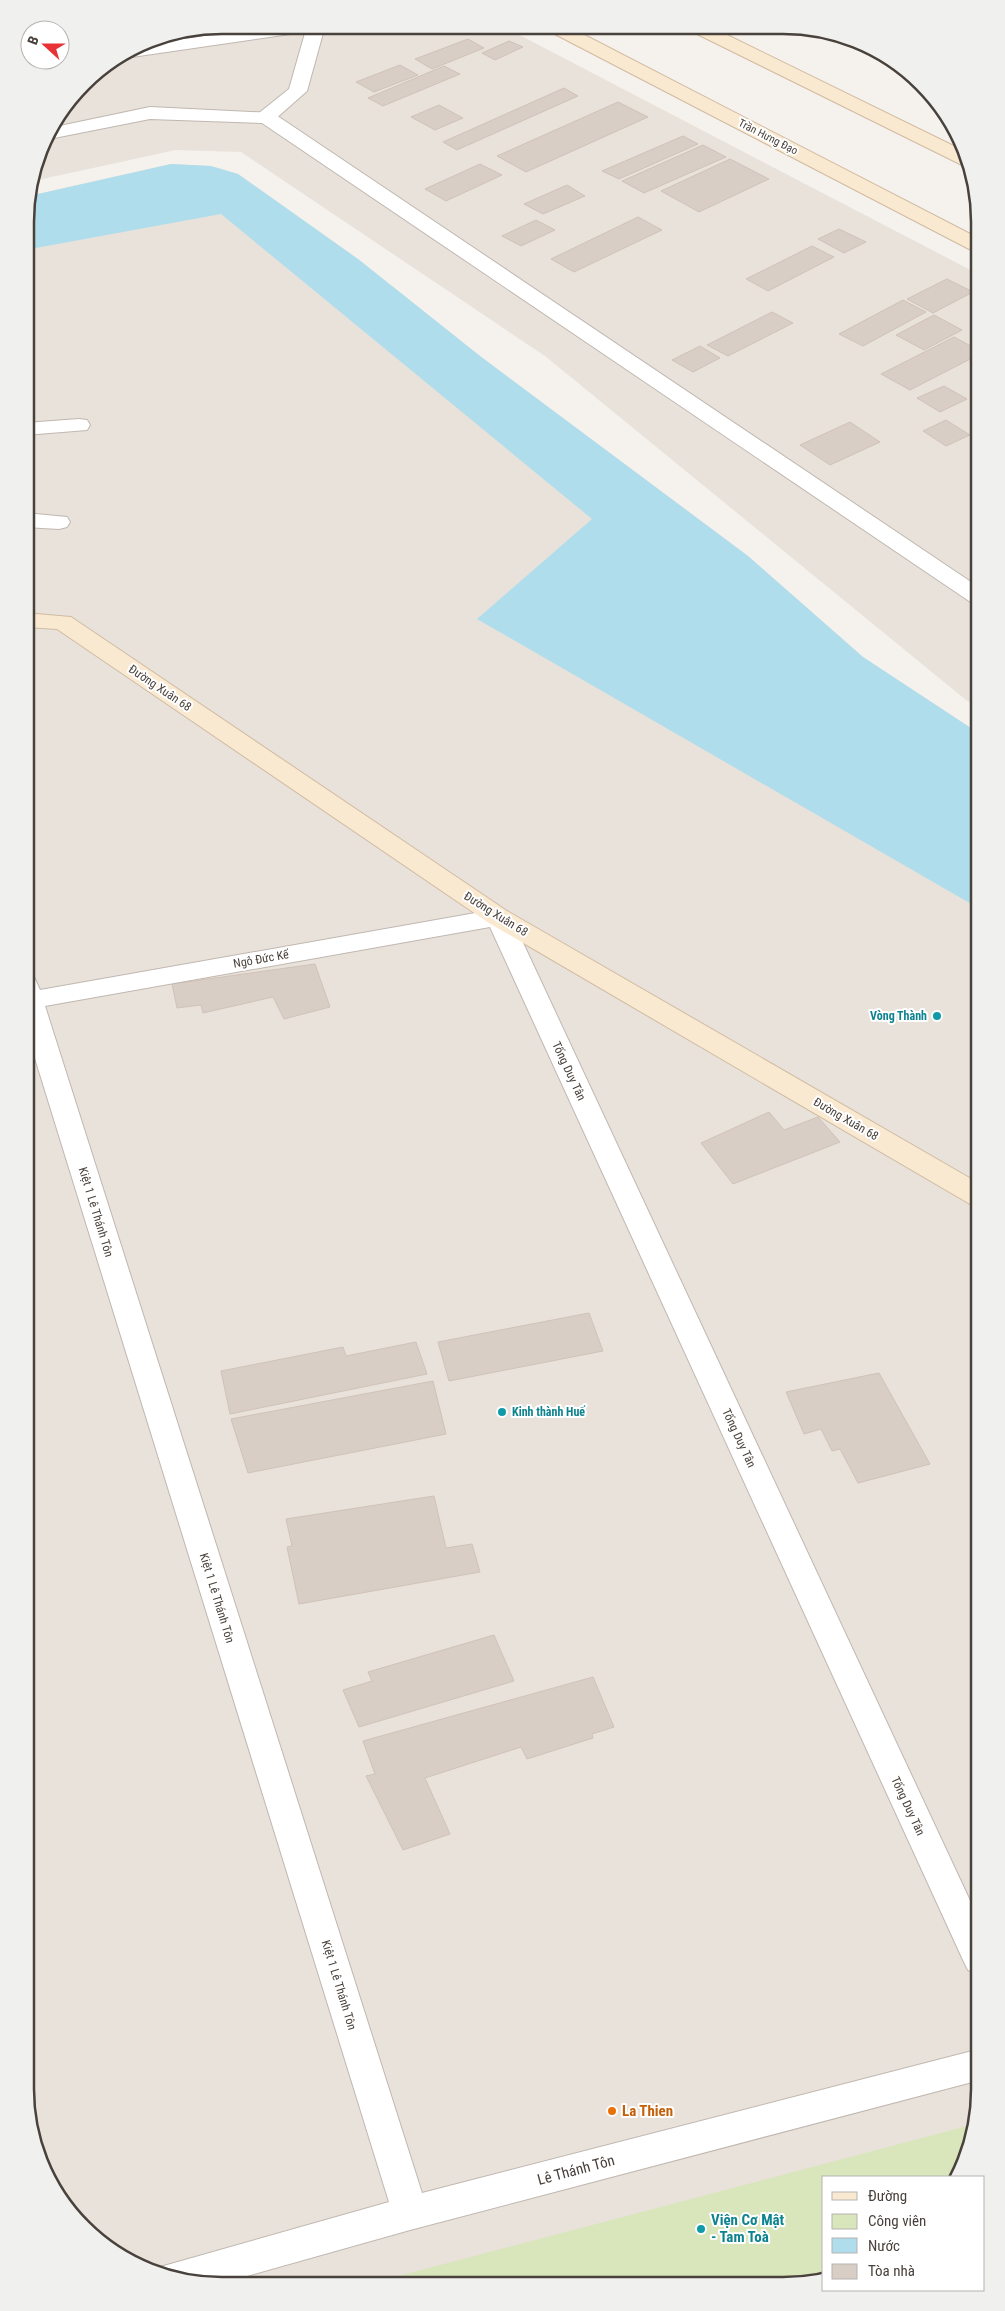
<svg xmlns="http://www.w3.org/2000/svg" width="1005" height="2311" viewBox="0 0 1005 2311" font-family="'Roboto Condensed',sans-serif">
  <rect width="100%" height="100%" fill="#f5f1ed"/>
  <!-- residential -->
  <path fill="#e8e2db" d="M 221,25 L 504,27 L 980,275 L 980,708 L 966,700 L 545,356 L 241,152 L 176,150 L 33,181 L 45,134 L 92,74 L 146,40 Z
    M 171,164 L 211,166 L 238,174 L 358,259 L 480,356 L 748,556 L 863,657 L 980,734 L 980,2103 L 965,2165 L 957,2177 L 824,2177 L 824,2281 L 784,2286 L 183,2282 L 134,2266 L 92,2237 L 58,2199 L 32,2141 L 25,2090 L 25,208 L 29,196 Z"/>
  <!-- green -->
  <path fill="#d9e5ba" d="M 975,2124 L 965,2165 L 957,2177 L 824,2177 L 824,2281 L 784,2286 L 372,2283 Z"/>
  <!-- water -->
  <path fill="#b0ddeb" d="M 171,164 L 211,166 L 238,174 L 358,259 L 480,356 L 748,556 L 863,657 L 980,734 L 980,909 L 477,619 L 592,519 L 221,214 L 25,250 L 25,208 L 29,196 Z"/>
  <!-- building -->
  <path fill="#d9cec6" stroke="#d0c2b7" d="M 468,39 L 484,48 L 432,69 L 415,59 Z
    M 509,41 L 523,47 L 495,60 L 482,53 Z
    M 400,65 L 418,75 L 374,92 L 356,82 Z
    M 444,66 L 460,74 L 383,106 L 368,98 Z
    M 564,88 L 578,96 L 457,150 L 443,142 Z
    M 618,102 L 648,117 L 526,172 L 497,156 Z
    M 439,105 L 463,118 L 435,130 L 411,117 Z
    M 683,136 L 698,144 L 619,179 L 602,171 Z
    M 703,145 L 726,157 L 644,193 L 622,181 Z
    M 730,159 L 769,179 L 699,212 L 661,191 Z
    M 480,164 L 502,175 L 446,201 L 425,189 Z
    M 567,185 L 585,196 L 543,214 L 524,204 Z
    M 638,217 L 662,230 L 574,272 L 551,259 Z
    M 536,220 L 555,230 L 521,246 L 502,236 Z
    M 839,229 L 866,242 L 844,253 L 818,239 Z
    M 812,246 L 834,257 L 768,291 L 746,279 Z
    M 947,279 L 973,292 L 933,313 L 907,299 Z
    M 903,300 L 926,312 L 863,346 L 839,334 Z
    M 772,312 L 793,323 L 728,356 L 707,345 Z
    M 934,315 L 962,330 L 924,350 L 896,335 Z
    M 954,337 L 980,351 L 980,354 L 910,390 L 881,374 Z
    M 700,346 L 720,358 L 693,372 L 672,360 Z
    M 944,386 L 967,399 L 940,412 L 917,398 Z
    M 946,420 L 970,435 L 946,446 L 923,431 Z
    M 850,422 L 880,442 L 830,465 L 800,445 Z
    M 315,964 L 330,1007 L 284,1019 L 273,997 L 203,1013 L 201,1005 L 177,1008 L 172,984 Z
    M 769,1112 L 784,1130 L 818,1117 L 840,1142 L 733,1184 L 701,1143 Z
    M 589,1313 L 603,1351 L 449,1381 L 438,1342 Z
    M 416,1342 L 427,1374 L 230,1414 L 221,1371 L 343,1347 L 346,1356 Z
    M 879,1373 L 930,1464 L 858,1483 L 840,1449 L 832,1451 L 821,1429 L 804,1434 L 786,1392 Z
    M 433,1381 L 446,1434 L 248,1473 L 231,1419 Z
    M 434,1496 L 446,1548 L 472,1544 L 480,1572 L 299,1604 L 287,1547 L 292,1546 L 286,1519 Z
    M 494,1635 L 514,1681 L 359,1727 L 343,1690 L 372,1681 L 368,1672 Z
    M 593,1677 L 614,1727 L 592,1734 L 593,1738 L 527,1759 L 521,1747 L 425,1778 L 450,1834 L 403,1850 L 366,1776 L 375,1774 L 363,1741 Z"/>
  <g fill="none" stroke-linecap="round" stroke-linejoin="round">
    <!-- lane casing -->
    <g stroke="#c0b7b0" stroke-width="2">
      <path id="lane" d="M 307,26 L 325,26 L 307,91 L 273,121 L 266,123 L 259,121 L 257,117 L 259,113 L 289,89 Z
        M 79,419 L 87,420 L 90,425 L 87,430 L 25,435 L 25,423 Z
        M 25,513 L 67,517 L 70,522 L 67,527 L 59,529 L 25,527 Z"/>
    </g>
    <!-- street casing -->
    <g stroke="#c0b7b0" stroke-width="2">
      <path id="street" d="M 278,25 L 320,26 L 317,30 L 311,31 L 125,58 L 119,57 L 137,46 Z
        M 150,107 L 273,113 L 980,588 L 980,605 L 972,603 L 262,123 L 150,119 L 44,140 L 50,128 Z
        M 498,909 L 507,911 L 511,917 L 980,1922 L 980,1975 L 968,1970 L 963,1960 L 490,927 L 45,1006 L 422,2193 L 980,2049 L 980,2080 L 410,2230 L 222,2283 L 183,2282 L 157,2273 L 160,2267 L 389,2202 L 25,1026 L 25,974 L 34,977 L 40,990 Z"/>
    </g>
    <!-- secondary casing -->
    <g stroke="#d0bba1" stroke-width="2">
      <path id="secondary" d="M 546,27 L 569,27 L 980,239 L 980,253 L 973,251 L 549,31 Z
        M 690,28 L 713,28 L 966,152 L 972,166 L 962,165 L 693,32 Z
        M 25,613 L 71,617 L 507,911 L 980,1184 L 980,1207 L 970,1204 L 489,923 L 57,629 L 25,627 Z"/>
    </g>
    <!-- lane -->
    <use href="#lane" fill="#fff" fill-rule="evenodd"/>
    <!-- street -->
    <use href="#street" fill="#fff" fill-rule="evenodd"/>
    <!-- secondary -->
    <use href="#secondary" fill="#fae9d1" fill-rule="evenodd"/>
  </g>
  <!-- markers -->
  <g fill="#0f9aa8" stroke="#fff" stroke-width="2">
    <circle cx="937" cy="1016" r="5"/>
    <circle cx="502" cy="1412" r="5"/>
    <circle cx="701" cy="2229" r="5"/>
  </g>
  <circle fill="#e8710a" stroke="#fff" stroke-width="2" cx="612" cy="2111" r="5"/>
  <g text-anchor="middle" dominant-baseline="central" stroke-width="4" stroke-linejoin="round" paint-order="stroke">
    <!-- far-street labels -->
    <g font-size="11" fill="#49413b" stroke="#fff">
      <text transform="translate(768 137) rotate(27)">Trần Hưng Đạo</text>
    </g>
    <!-- street labels -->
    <g font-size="12" fill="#49413b" stroke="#fff">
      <text transform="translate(160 688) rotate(34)">Đường Xuân 68</text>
      <text transform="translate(496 914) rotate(32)">Đường Xuân 68</text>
      <text transform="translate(261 959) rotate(-10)">Ngô Đức Kế</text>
      <text transform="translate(569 1071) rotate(65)">Tống Duy Tân</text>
      <text transform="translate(846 1119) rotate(30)">Đường Xuân 68</text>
      <text transform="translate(96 1212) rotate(73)">Kiệt 1 Lê Thánh Tôn</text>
      <text transform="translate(739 1438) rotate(65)">Tống Duy Tân</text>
      <text transform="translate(217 1598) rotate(73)">Kiệt 1 Lê Thánh Tôn</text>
      <text transform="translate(908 1806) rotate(65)">Tống Duy Tân</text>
      <text transform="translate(339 1985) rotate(73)">Kiệt 1 Lê Thánh Tôn</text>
    </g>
    <!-- culture labels -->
    <g font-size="12" font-weight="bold" fill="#0d838f" stroke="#fff" text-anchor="end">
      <text x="927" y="1016">Vòng Thành</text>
      <text x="512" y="1412" text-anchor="start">Kinh thành Huế</text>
    </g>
    <!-- near-food labels -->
    <g font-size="15" font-weight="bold" fill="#c56008" stroke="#fff" text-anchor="start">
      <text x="622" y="2111">La Thien</text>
    </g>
    <!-- near-street labels -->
    <g font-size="15" fill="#49413b" stroke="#fff">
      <text transform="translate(576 2170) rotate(-15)">Lê Thánh Tôn</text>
    </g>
    <!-- near-culture labels -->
    <g font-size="15" font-weight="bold" fill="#0d838f" stroke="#fff" text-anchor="start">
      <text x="711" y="2220">Viện Cơ Mật<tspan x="711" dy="17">- Tam Toà</tspan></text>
    </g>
  </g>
  <!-- crop -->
  <path d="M0 0H1005V2311H0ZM222 34H783A188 188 0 0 1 971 222V2089A188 188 0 0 1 783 2277H222A188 188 0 0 1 34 2089V222A188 188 0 0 1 222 34Z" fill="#f0f0ef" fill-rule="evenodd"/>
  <path fill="none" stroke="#49413b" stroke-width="2.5" d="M222 34H783A188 188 0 0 1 971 222V2089A188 188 0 0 1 783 2277H222A188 188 0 0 1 34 2089V222A188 188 0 0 1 222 34Z"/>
  <!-- legend -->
  <rect x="822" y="2176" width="162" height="115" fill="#ffffff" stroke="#b6b3b1"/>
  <rect x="832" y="2192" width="25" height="8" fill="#fae9d1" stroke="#b6b3b1"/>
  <text x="868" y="2201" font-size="15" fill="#49413b">Đường</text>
  <rect x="832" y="2214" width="25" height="15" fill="#d9e5ba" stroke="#b6b3b1"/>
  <text x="868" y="2226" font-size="15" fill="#49413b">Công viên</text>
  <rect x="832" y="2238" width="25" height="15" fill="#b0ddeb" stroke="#b6b3b1"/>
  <text x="868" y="2251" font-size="15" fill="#49413b">Nước</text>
  <rect x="832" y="2264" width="25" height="15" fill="#d9cec6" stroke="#b6b3b1"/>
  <text x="868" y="2276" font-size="15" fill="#49413b">Tòa nhà</text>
  <!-- north arrow -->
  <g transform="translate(45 45) rotate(291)"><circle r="24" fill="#ffffff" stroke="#b6b3b1"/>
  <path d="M0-4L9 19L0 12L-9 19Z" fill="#e73236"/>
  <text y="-8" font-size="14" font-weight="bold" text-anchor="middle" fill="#49413b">B</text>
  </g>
</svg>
